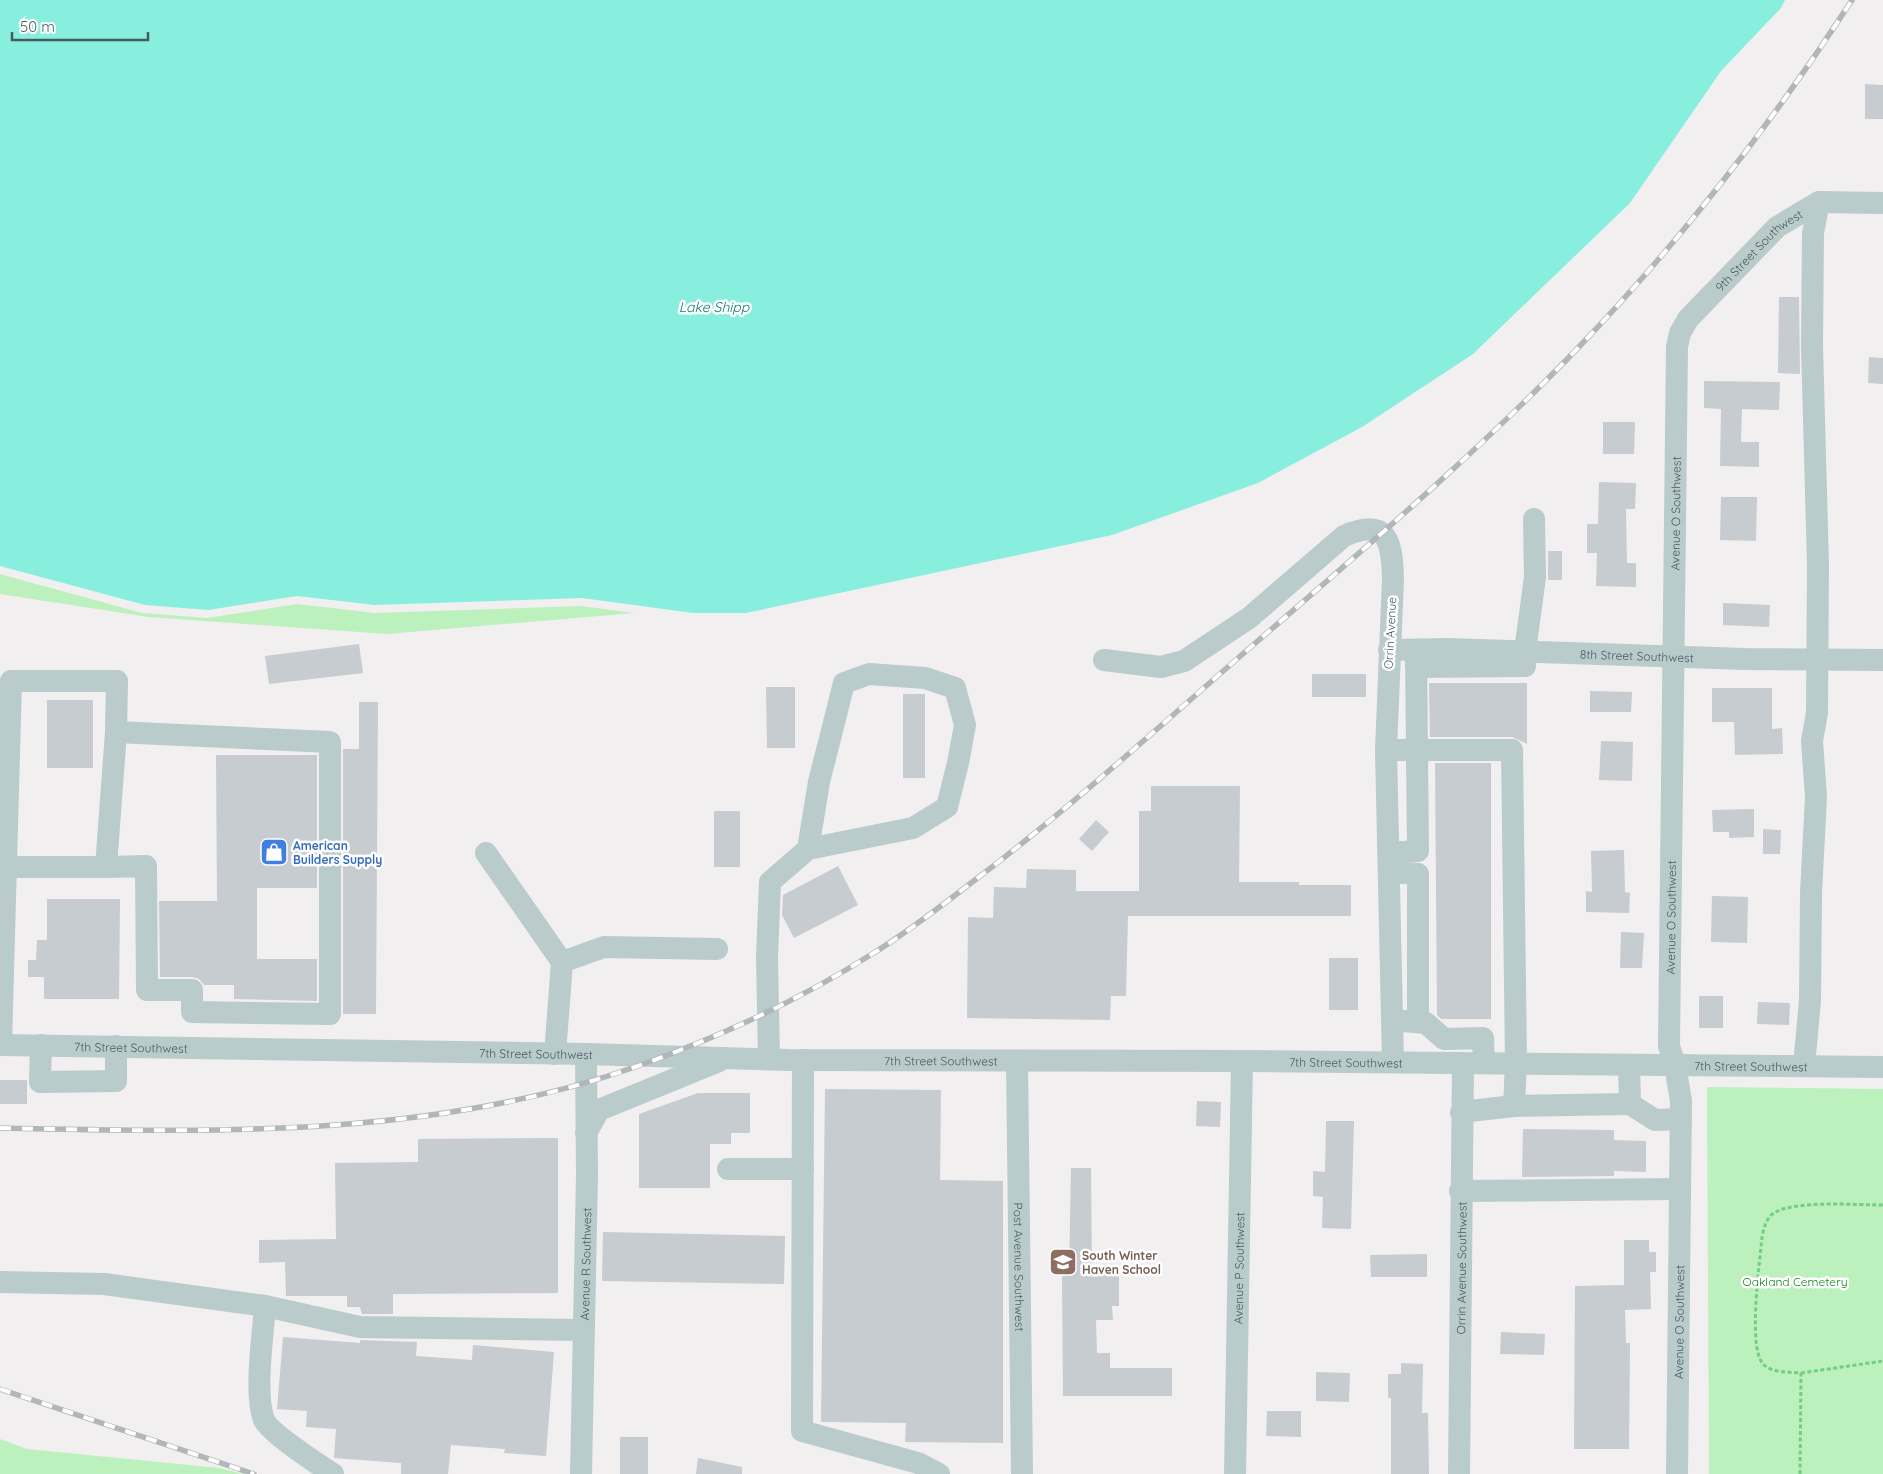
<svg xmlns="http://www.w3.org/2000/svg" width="1883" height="1474" viewBox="0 0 1883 1474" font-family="Quicksand,sans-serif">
  <rect width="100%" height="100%" fill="#f2eff0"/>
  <!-- green -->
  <path fill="#bcf0bd" d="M 0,574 L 142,613 L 207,618 L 297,604 L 375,613 L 581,606 L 634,613 L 387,634 L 149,617 L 0,594 Z
    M 1707,1087 L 1883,1089 L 1883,1474 L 1709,1474 Z
    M 0,1439 L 27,1449 L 219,1468 L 244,1474 L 0,1474 Z"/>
  <!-- water -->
  <path fill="#88eede" d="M 0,0 L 1785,0 L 1781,8 L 1721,71 L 1630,203 L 1473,354 L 1362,427 L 1258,483 L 1112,535 L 746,613 L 693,613 L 582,598 L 375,605 L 297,596 L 208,610 L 145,605 L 0,566 Z"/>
  <!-- building -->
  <path fill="#c6cccf" d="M 1865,84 L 1883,85 L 1883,119 L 1865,119 Z
    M 1779,297 L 1799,297 L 1800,374 L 1778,373 Z
    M 1869,357 L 1883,358 L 1883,384 L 1868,383 Z
    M 1704,381 L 1780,382 L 1779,410 L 1742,409 L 1741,442 L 1759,442 L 1759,467 L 1720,466 L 1721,409 L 1704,408 Z
    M 1603,422 L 1635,422 L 1634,454 L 1603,454 Z
    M 1599,482 L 1636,483 L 1635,509 L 1626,509 L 1627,563 L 1636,563 L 1636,587 L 1596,586 L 1597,553 L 1587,553 L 1587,524 L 1598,524 Z
    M 1721,497 L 1757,497 L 1756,541 L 1720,540 Z
    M 1548,551 L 1562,551 L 1562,580 L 1548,580 Z
    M 1723,603 L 1770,605 L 1769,627 L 1723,625 Z
    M 359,644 L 363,673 L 269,684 L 265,656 Z
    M 1312,674 L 1366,674 L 1366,697 L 1312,697 Z
    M 1429,683 L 1527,683 L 1527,744 L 1512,737 L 1430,737 Z
    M 766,687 L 795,687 L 795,748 L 767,748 Z
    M 1712,688 L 1772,688 L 1772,729 L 1782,728 L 1783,754 L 1735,755 L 1734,722 L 1712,722 Z
    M 1590,691 L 1632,692 L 1631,712 L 1590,712 Z
    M 903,694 L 925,694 L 925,778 L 903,778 Z
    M 47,700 L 93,700 L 93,768 L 47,768 Z
    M 359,702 L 378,702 L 376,1014 L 343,1014 L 343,749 L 359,749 Z
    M 1601,741 L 1633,742 L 1632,781 L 1599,780 Z
    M 216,755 L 317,755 L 317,888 L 257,888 L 257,959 L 317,959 L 317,1001 L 234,999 L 234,985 L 204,985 L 199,979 L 192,977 L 160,977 L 159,901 L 217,901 Z
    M 1435,763 L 1491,763 L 1491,1019 L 1441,1019 L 1437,1015 Z
    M 1151,786 L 1240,786 L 1239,882 L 1299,882 L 1299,885 L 1351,885 L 1351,916 L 1128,916 L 1126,996 L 1111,996 L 1110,1020 L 967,1018 L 968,917 L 993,918 L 994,887 L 1026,888 L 1027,869 L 1076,870 L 1076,891 L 1139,891 L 1139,811 L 1151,811 Z
    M 1754,809 L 1754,837 L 1729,838 L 1729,832 L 1713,832 L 1712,810 Z
    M 714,811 L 740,811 L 740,867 L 714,867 Z
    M 1096,820 L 1109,832 L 1092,851 L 1079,839 Z
    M 1763,829 L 1781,830 L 1780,854 L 1763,854 Z
    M 1624,850 L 1625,892 L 1630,893 L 1629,913 L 1586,912 L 1586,891 L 1592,892 L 1591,851 Z
    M 838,866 L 858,905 L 794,938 L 782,915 L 783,895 Z
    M 1712,896 L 1748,897 L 1747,943 L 1711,942 Z
    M 47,899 L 120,899 L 119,999 L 44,999 L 44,977 L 28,977 L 28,960 L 36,960 L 37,940 L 47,940 Z
    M 1621,932 L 1644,933 L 1642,968 L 1620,968 Z
    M 1329,958 L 1358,958 L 1358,1010 L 1329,1010 Z
    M 1699,996 L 1723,996 L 1723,1028 L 1699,1028 Z
    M 1758,1002 L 1790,1003 L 1789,1025 L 1757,1024 Z
    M 0,1080 L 27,1080 L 27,1104 L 0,1104 Z
    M 825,1089 L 941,1090 L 940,1180 L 1003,1181 L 1003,1443 L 905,1442 L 906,1423 L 821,1422 Z
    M 698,1093 L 750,1093 L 750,1133 L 731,1133 L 731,1144 L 710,1144 L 710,1188 L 639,1188 L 639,1114 Z
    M 1197,1101 L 1221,1102 L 1220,1127 L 1196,1126 Z
    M 1326,1121 L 1354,1121 L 1351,1229 L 1322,1228 L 1323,1197 L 1313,1196 L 1313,1171 L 1325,1172 Z
    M 1523,1129 L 1614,1130 L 1614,1140 L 1646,1141 L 1646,1172 L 1614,1171 L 1614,1176 L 1522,1177 Z
    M 558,1138 L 558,1293 L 393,1294 L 393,1314 L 362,1314 L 360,1307 L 347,1307 L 347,1296 L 286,1296 L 285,1262 L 259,1263 L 259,1240 L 336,1239 L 335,1163 L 418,1162 L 418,1139 Z
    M 1071,1168 L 1091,1168 L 1092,1275 L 1119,1275 L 1119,1306 L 1112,1306 L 1113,1320 L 1096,1320 L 1097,1353 L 1110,1353 L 1110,1368 L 1172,1368 L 1172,1396 L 1063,1396 L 1062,1276 L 1069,1275 Z
    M 603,1232 L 785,1236 L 784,1284 L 602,1281 Z
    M 1624,1240 L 1649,1240 L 1649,1252 L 1656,1252 L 1656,1272 L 1650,1272 L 1651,1309 L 1625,1310 L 1626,1343 L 1630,1343 L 1629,1449 L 1574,1449 L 1575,1286 L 1624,1285 Z
    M 1427,1254 L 1427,1277 L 1371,1277 L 1370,1255 Z
    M 1501,1332 L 1545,1334 L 1544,1355 L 1500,1354 Z
    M 283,1337 L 360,1343 L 360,1340 L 417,1342 L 416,1356 L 472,1360 L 473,1345 L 554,1352 L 546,1456 L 504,1453 L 505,1449 L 451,1445 L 448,1474 L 401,1474 L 401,1463 L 334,1458 L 336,1429 L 306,1427 L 307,1411 L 277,1409 Z
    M 1401,1363 L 1423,1364 L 1422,1413 L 1428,1413 L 1429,1474 L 1391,1474 L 1391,1398 L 1388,1398 L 1388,1374 L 1401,1374 Z
    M 1316,1372 L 1350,1373 L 1349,1402 L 1316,1401 Z
    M 1267,1411 L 1301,1411 L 1301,1437 L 1266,1436 Z
    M 620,1437 L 648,1437 L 648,1474 L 620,1474 Z
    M 698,1458 L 742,1467 L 742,1474 L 696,1474 Z"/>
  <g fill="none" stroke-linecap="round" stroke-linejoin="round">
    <!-- path -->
    <path stroke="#73cf80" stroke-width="3" stroke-dasharray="4 2.5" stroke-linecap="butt" d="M 1801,1373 L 1883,1361
      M 1800,1474 L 1801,1373 C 1789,1372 1773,1373 1764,1365 C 1747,1350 1760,1261 1762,1237 C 1764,1228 1766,1218 1774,1213 C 1793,1200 1858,1205 1883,1205"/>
    <!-- minor -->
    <g stroke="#bacbcc" stroke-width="22">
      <path id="s1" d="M 1389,650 L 1448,649 L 1745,659 L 1883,660"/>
      <path d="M 1104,660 L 1161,667 L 1184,661 L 1249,618 L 1344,536 C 1387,517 1392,540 1393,579 L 1386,750 L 1393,1062"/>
      <path d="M 1416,667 L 1525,666 L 1525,651 L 1535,577 L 1534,519"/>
      <path d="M 1386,750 L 1512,750 L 1516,1063 L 1514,1106 L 1630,1104"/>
      <path d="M 486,853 L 562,962 L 555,1054"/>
      <path d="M 1389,853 L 1418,851 L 1416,653"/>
      <path d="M 4,867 L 106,867 L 116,732 L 330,742 L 330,1014 L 192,1012 L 192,990 L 147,990 L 146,866 L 106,867"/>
      <path d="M 1389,872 L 1418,874 L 1418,1022"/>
      <path d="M 562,962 L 604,947 L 717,949"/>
      <path d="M 1403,1021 L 1426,1023 L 1444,1039 L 1483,1038 L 1484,1063"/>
      <path id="s2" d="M 0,1045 L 586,1054 L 788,1060 L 1242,1061 L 1883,1067"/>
      <path d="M 1,1045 L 11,681 L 117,681 L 116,732"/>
      <path d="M 41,1045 L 40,1082 L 116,1081 L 116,1046"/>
      <path d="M 769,1059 L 767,957 L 770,882 L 808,849 L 913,828 L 947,807 L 958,763 L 965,725 L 955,688 L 925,678 L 869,674 L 844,683 L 819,782 L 808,849"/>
      <path d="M 803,1060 L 802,1431 L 918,1463 L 939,1474"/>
      <path id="s3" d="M 1017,1061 L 1022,1474"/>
      <path d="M 1629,1065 L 1630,1104 L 1655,1120 L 1681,1119"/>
      <path d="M 1804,1066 L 1810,1000 L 1811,893 L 1816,797 L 1812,741 L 1817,713 L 1818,565 L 1812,346 L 1813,233 L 1819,202"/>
      <path d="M 1461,1112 L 1514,1106"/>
      <path d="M 586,1133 L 599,1110 L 719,1061"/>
      <path d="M 728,1169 L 803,1169"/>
      <path d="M 1460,1191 L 1680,1189"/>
      <path d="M 0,1282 L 104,1284 L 265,1306"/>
      <path d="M 333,1474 C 319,1465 270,1433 264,1420 C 254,1393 263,1336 265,1306 L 360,1327 L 583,1330"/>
      <path id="s4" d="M 581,1474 L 587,1175 L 586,1054"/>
      <path id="s5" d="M 1235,1474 L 1242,1061"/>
      <path id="s6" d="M 1459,1474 L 1463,1063"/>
      <path id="s7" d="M 1677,1474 L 1681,1101 L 1675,1065 L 1669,1046 L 1677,347 L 1680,333 L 1688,319 L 1777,227 L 1819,202 L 1883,203"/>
    </g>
    <!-- rail casing -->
    <g stroke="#b1b7b9" stroke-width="5.5">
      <path id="rail" d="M 0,1128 C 213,1132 430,1139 635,1067 C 717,1038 798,1001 872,954 C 908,932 941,906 975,880 C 1066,811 1151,734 1237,659 C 1352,559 1470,460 1576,350 C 1679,243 1771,125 1852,0
        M 0,1389 L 254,1474"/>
    </g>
    <!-- rail -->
    <use href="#rail" stroke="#fff" stroke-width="4" stroke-dasharray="11" stroke-linecap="butt"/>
  </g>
  <!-- icons -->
  <defs>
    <g id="shop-square" transform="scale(1.4375)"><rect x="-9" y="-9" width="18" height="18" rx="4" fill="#3f7fe0" stroke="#fff"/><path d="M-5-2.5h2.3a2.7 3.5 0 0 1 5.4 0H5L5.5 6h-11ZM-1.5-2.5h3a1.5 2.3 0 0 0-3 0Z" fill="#fff"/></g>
    <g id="school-square" transform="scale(1.4375)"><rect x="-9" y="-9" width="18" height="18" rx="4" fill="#8d6e63" stroke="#fff"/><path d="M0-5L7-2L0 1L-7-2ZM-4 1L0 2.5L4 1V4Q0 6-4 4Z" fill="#fff"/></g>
  </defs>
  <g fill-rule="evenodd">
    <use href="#shop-square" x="274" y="852"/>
    <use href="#school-square" x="1063" y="1262"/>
  </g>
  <g text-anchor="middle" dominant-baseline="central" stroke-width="5" stroke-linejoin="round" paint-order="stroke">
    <!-- street labels -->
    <g font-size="12" fill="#465b5d" stroke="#fff">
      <text stroke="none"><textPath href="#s7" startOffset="1258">9th Street Southwest</textPath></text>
      <text stroke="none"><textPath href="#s7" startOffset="962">Avenue O Southwest</textPath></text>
      <text transform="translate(1390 633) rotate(-87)">Orrin Avenue</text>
      <text stroke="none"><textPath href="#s1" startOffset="248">8th Street Southwest</textPath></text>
      <text stroke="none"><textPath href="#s7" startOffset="558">Avenue O Southwest</textPath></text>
      <text stroke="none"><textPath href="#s2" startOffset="131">7th Street Southwest</textPath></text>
      <text stroke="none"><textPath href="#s2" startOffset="536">7th Street Southwest</textPath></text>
      <text stroke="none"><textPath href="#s2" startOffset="941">7th Street Southwest</textPath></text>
      <text stroke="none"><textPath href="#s2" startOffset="1346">7th Street Southwest</textPath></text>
      <text stroke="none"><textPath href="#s2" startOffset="1751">7th Street Southwest</textPath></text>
      <text stroke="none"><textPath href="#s4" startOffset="210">Avenue R Southwest</textPath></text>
      <text stroke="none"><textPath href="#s5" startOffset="206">Avenue P Southwest</textPath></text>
      <text stroke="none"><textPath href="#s3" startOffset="206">Post Avenue Southwest</textPath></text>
      <text stroke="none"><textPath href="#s6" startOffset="206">Orrin Avenue Southwest</textPath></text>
      <text stroke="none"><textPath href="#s7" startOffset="152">Avenue O Southwest</textPath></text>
    </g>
    <!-- shop labels -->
    <g font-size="12" font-weight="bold" fill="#366cbe" stroke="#fff" text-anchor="start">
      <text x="293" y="845">American<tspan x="293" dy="14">Builders Supply</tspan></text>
    </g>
    <!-- education labels -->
    <g font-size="12" font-weight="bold" fill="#785e54" stroke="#fff" text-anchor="start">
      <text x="1082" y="1255">South Winter<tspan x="1082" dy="14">Haven School</tspan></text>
    </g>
    <!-- park labels -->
    <g font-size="12" fill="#148122" stroke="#fff">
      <text x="1795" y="1281">Oakland Cemetery</text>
    </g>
    <!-- water labels -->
    <g font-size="14" font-style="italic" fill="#0b7f6d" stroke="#fff">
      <text x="714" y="307">Lake Shipp</text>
    </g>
  </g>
  <!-- scale -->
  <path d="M12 32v8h136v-8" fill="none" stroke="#465b5d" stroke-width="2.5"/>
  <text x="20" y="32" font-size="15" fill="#465b5d" stroke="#ffffff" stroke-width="4" paint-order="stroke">50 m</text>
</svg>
